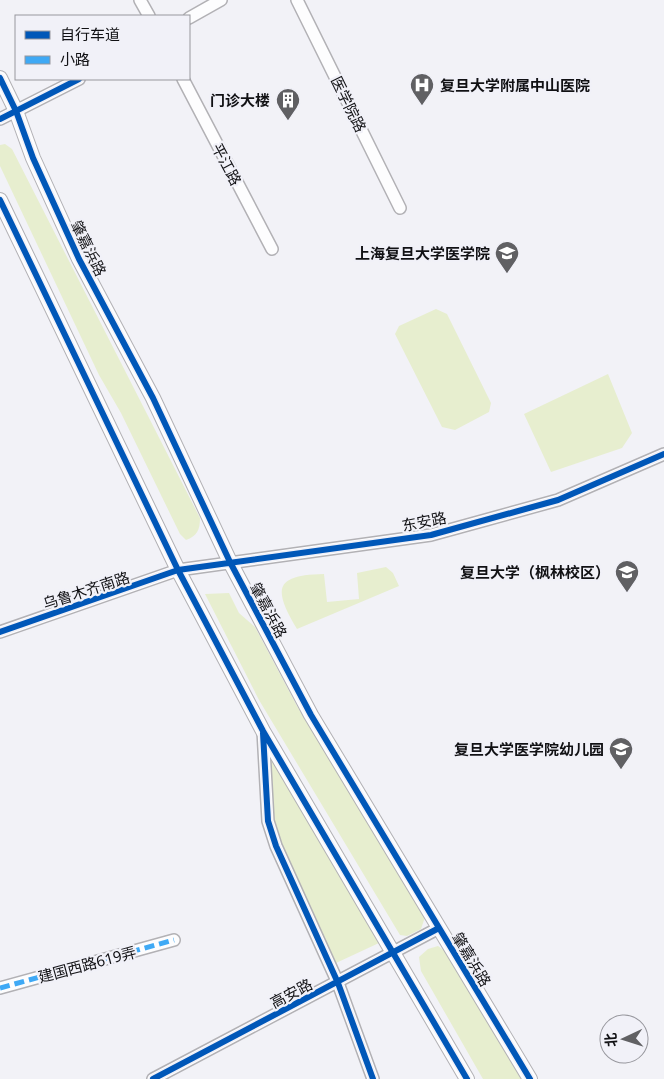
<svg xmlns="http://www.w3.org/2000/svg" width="664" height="1079" viewBox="0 0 664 1079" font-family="'Noto Sans','Noto Sans SC',sans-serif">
  <rect width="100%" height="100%" fill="#f2f2f7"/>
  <!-- green -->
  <path fill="#e7eecf" d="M 5,144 L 12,149 L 200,518 C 200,530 197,536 186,540 L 180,534 L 121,413 L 99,375 L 0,166 L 0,145 Z
    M 436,309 L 447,314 L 491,403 L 489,412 L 455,430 L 442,427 L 395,334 L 399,326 Z
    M 608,374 L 632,433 L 622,448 L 551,472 L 524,414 Z
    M 386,567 L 393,573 L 399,586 L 297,629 C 273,589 274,575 324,574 L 327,602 L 359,599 L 357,573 Z
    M 229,593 L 239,613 L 255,627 L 297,706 L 425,917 L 421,929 L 407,936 L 400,935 L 259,700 L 205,594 Z
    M 270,753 L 379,943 L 336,963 C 314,916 280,862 273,811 C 270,792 270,772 270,753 Z
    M 438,946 L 449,954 L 522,1079 L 483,1079 L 421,971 L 419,957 L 428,949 Z"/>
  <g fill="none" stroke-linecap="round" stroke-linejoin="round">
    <!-- minor casing -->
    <g stroke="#b2b1b5" stroke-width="14">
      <path id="minor" d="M 140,0 L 149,16
        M 297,0 L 400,208
        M 189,18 L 221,0
        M 183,79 L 272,249
        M 0,119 L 79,79
        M 0,632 L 178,570 L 431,535 L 558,500 L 664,454
        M 263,731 L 268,821 L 276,846 L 338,983 L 373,1079
        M 0,988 L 174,940
        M 153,1079 L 439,928"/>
    </g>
    <!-- major casing -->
    <g stroke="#b2b1b5" stroke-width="16">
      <path id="major" d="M 0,78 L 16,111 L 33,158 L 79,259 L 153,398 L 230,562 L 311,715 L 530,1079
        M 0,200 L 178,570 L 263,731 L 467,1079"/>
    </g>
    <!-- minor -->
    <use href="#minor" stroke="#fdfdfe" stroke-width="11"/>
    <!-- major -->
    <use href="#major" stroke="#fdfdfe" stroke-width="14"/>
    <!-- quiet -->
    <path stroke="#3fa9f5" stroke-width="5" stroke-dasharray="10 5" stroke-linecap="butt" d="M 0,988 L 174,940"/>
    <!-- cycleway casing -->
    <g stroke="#f1f1f8" stroke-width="9">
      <path id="cycleway" d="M 0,78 L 16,111 L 33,158 L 79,259 L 153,398 L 230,562 L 311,715 L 530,1079
        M 0,119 L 79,79
        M 0,200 L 178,570 L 263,731 L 467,1079
        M 0,632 L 178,570 L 431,535 L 558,500 L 664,454
        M 263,733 L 268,821 L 276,846 L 338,983 L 373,1079
        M 153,1079 L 439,928"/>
    </g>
    <!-- cycleway -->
    <use href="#cycleway" stroke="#0057b8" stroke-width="6"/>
  </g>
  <!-- icons -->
  <defs>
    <g id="hospital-pin" transform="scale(1.25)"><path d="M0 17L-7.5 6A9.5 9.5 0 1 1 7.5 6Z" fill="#606063" stroke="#f1f1f8"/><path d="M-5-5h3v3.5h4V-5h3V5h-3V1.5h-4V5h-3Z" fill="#fff"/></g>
    <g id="building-pin" transform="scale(1.25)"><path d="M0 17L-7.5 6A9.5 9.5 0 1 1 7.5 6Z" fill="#606063" stroke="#f1f1f8"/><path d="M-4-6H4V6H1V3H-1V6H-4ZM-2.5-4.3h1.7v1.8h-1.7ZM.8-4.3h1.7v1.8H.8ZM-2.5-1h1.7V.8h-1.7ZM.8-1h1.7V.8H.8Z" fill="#fff"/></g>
    <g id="school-pin" transform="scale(1.25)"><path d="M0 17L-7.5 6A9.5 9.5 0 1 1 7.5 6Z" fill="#606063" stroke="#f1f1f8"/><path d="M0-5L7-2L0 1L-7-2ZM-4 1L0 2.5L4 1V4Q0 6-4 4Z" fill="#fff"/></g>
    <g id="university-pin" transform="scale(1.25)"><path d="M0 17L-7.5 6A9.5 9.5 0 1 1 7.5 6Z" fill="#606063" stroke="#f1f1f8"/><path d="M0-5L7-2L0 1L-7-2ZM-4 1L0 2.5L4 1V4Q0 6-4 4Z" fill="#fff"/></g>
  </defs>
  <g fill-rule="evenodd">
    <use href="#hospital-pin" x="422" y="85"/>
    <use href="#building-pin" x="288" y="100"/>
    <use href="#school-pin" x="507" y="253"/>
    <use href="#university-pin" x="627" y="572"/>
    <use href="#school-pin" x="621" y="749"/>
  </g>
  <g text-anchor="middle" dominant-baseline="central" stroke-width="4.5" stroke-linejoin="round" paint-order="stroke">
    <!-- poi labels -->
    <g font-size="15" font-weight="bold" fill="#111114" stroke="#f1f1f8" text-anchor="end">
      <text x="440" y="85" text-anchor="start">复旦大学附属中山医院</text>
      <text x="270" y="100">门诊大楼</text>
      <text x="490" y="253">上海复旦大学医学院</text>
      <text x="610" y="572">复旦大学（枫林校区）</text>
      <text x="604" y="749">复旦大学医学院幼儿园</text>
    </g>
    <!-- street labels -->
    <g font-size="15" fill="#111114" stroke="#f1f1f8">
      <text transform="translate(349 104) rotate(64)">医学院路</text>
      <text transform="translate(227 164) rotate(62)">平江路</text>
      <text transform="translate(89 248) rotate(64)">肇嘉浜路</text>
      <text transform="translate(424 521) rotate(-11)">东安路</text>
      <text transform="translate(86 590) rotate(-18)">乌鲁木齐南路</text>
      <text transform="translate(269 610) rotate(62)">肇嘉浜路</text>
      <text transform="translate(472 959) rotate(59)">肇嘉浜路</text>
      <text transform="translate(87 964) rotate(-15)">建国西路619弄</text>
      <text transform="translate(291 993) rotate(-28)">高安路</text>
    </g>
  </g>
  <!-- legend -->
  <rect x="15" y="15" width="175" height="65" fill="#f1f1f8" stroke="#97979d"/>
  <rect x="25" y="31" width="25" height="8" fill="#0057b8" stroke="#97979d"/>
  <text x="60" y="40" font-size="15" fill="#111114">自行车道</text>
  <rect x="25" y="56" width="25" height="8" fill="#3fa9f5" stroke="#97979d"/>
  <text x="60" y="65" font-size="15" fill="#111114">小路</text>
  <!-- north arrow -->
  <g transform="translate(624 1039) rotate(266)"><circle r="24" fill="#f1f1f8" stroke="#97979d"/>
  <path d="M0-4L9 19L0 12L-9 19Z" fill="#606063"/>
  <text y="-8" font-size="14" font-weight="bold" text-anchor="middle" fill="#111114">北</text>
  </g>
</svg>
